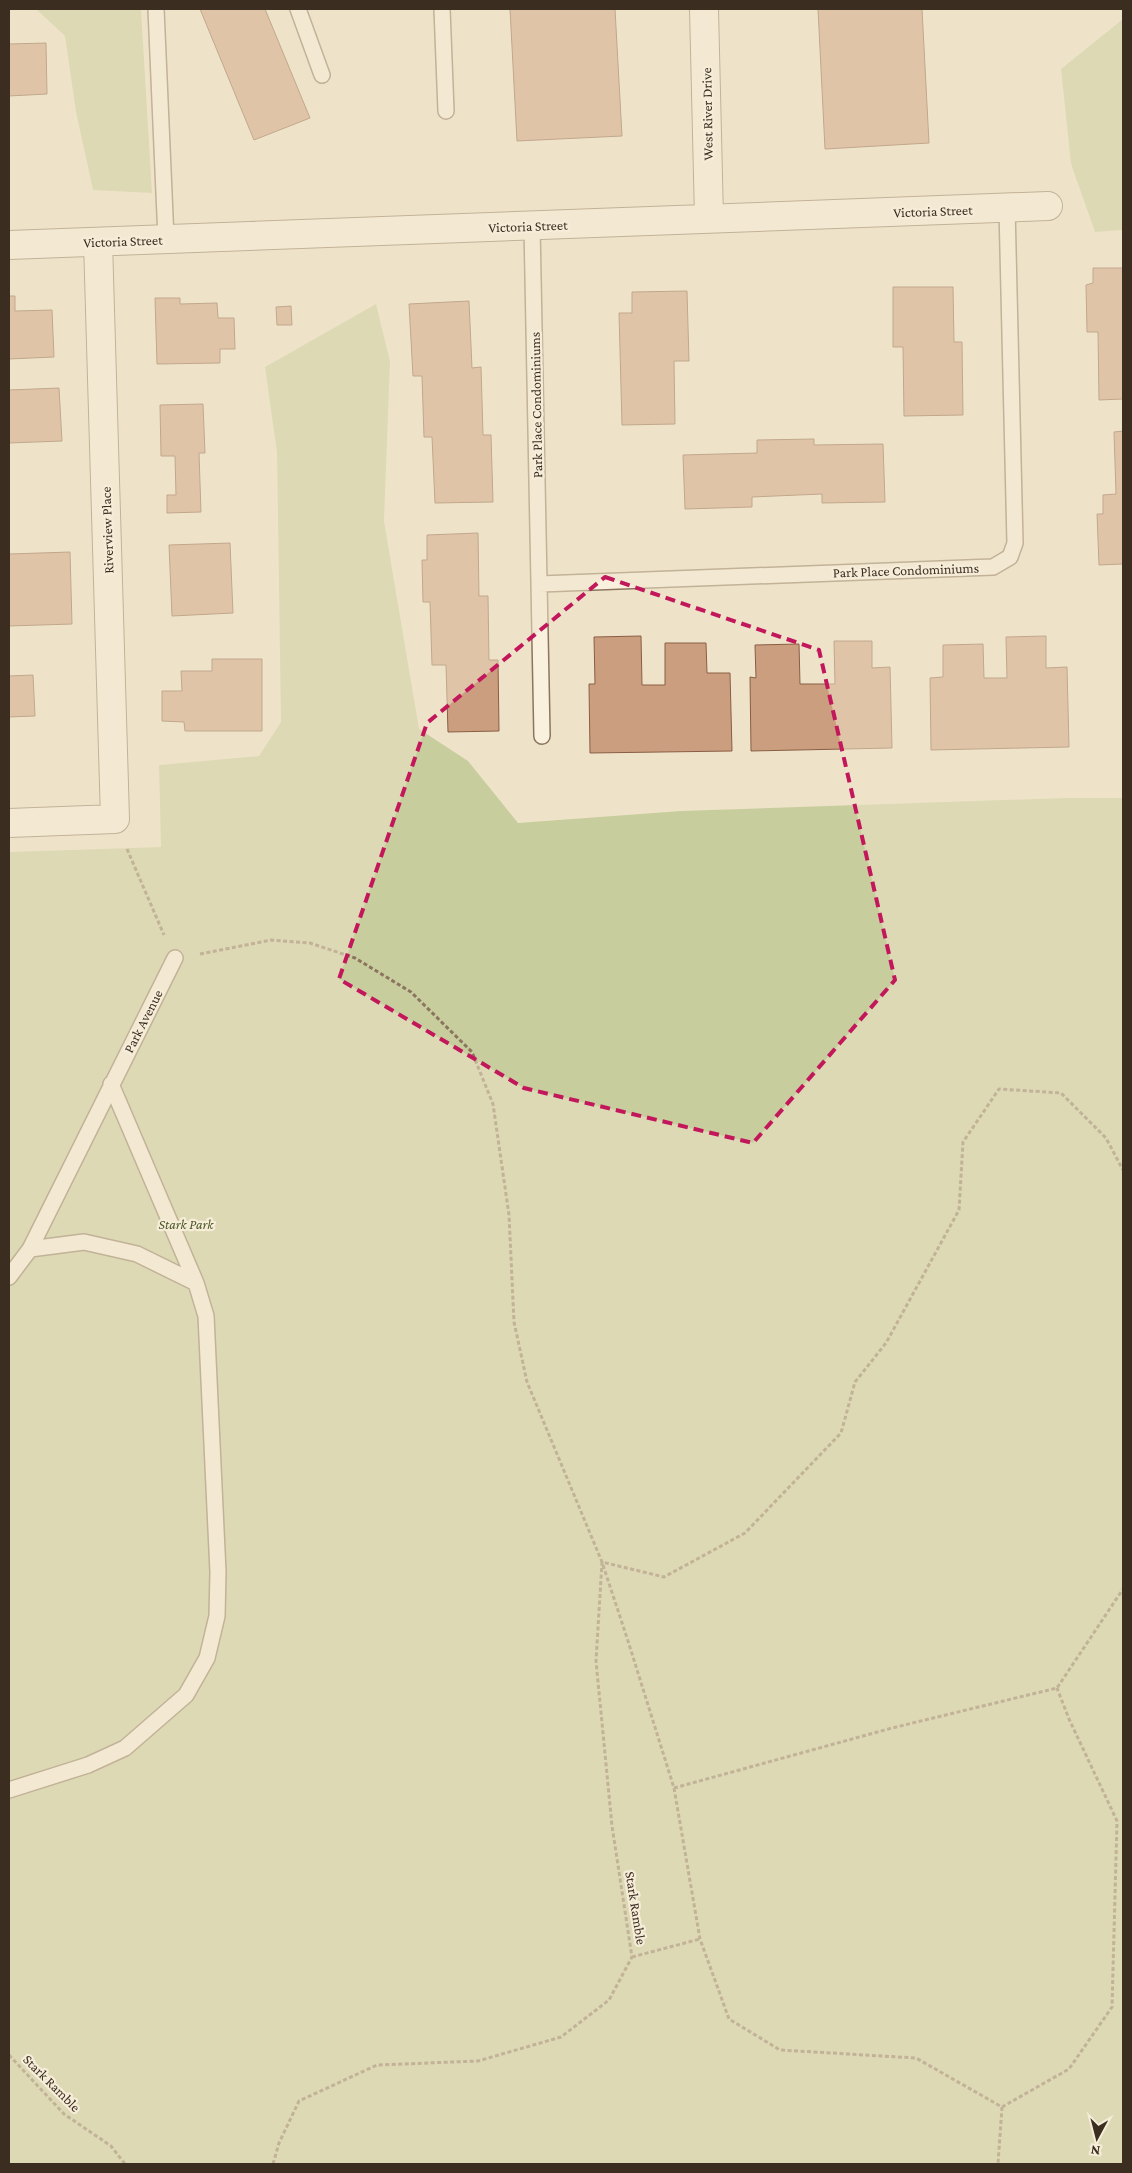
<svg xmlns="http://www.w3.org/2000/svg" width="1132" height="2173" viewBox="0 0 1132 2173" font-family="'Crimson Pro',serif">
  <rect width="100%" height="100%" fill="#eee3c9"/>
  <!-- green -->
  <path fill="#c8cd9d" d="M 36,9 L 141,9 L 152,193 L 93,190 L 76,112 L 65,36 Z
    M 1123,19 L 1123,230 L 1095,232 L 1071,164 L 1061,69 Z
    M 376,304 L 390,361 L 384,521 L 419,729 L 468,761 L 518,823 L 681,811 L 1066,798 L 1123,798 L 1123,2164 L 9,2164 L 9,852 L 161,847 L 159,765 L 259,756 L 281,722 L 277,453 L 265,367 Z"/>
  <!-- building -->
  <path fill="#cc9e80" stroke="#8a5e44" d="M 200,9 L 265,9 L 310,118 L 254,140 Z
    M 510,9 L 615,9 L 622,136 L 517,141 Z
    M 818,9 L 922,9 L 929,143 L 825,149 Z
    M 46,43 L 47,94 L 9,96 L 9,44 Z
    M 1093,268 L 1123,268 L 1123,399 L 1099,400 L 1098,332 L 1087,332 L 1086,285 L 1093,283 Z
    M 893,287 L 953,287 L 954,342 L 962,342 L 963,415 L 904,416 L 903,347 L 893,347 Z
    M 687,291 L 689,361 L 674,361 L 675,424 L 622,425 L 619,313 L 632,313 L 632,292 Z
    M 9,296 L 15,296 L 15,311 L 52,310 L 54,357 L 9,359 Z
    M 155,298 L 180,298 L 180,304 L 217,303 L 218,318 L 234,318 L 235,349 L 220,349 L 220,363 L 157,364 Z
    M 469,301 L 472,368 L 481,367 L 483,435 L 491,435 L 493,502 L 435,503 L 432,437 L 424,437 L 422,376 L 413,376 L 409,304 Z
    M 291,306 L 292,325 L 277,325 L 276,307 Z
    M 59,388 L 62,441 L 9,443 L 9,390 Z
    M 203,404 L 205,453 L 199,453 L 201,512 L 167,513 L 167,495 L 176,495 L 175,456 L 161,456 L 160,405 Z
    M 1123,431 L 1123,564 L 1099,565 L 1097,514 L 1103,514 L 1103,495 L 1116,494 L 1114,432 Z
    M 814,439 L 814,445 L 883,444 L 885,502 L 822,503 L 822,494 L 752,497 L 752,507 L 685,509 L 683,455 L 757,453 L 757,440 Z
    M 478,533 L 479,596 L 488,596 L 489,660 L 498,660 L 499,731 L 448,732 L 446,665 L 432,665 L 430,602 L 423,602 L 422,560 L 427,560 L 427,535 Z
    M 230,543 L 233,613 L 172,616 L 169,545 Z
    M 70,552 L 72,624 L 9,626 L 9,554 Z
    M 641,636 L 642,685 L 665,685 L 665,643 L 706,643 L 707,673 L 730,673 L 732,751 L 590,753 L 589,684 L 595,684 L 594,637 Z
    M 1046,636 L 1046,668 L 1067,667 L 1069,747 L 931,750 L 930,678 L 943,677 L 943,645 L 983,644 L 984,678 L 1007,678 L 1006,637 Z
    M 834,641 L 872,641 L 872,668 L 890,667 L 892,748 L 751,751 L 750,677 L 756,678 L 755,645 L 799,644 L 800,684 L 835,684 Z
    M 212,659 L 262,659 L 262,731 L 185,731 L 184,722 L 162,721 L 162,691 L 182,691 L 181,671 L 212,671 Z
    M 33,675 L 35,716 L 9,717 L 9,676 Z"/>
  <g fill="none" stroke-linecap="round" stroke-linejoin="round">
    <!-- service casing -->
    <g stroke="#8b755e" stroke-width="18">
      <path id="service" d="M 156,9 L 166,239
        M 298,9 L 322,75
        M 442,9 L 446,111
        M 532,226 L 542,736
        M 540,584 L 993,567 L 1010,557 L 1015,543 L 1007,208
        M 30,1249 L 84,1242 L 137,1254 L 196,1283
        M 9,1277 L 30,1249 L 175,958
        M 9,1790 L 88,1765 L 125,1748 L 186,1695 L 207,1658 L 217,1616 L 218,1572 L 206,1316 L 196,1283 L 111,1084"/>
    </g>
    <!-- minor casing -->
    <g stroke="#8b755e" stroke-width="30">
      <path id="minor" d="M 704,9 L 709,218
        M 9,245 L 1048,206
        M 9,823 L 115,819 L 98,242"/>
    </g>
    <!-- path -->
    <path stroke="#8b755e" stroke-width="3" stroke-dasharray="4 2.5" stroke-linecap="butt" d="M 127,849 L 164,935
      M 200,954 L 271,940 L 310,943 L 355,958 L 411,992 L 472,1052 L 493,1104 L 509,1215 L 514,1322 L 527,1382 L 602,1562 L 628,1641 L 674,1788 L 700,1939 L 729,2019 L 780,2050 L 916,2058 L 1002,2107 L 998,2164
      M 674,1788 L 892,1728 L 1057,1688 L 1123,1589
      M 632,1957 L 700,1939
      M 9,2055 L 64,2114 L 111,2146 L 125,2164
      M 1002,2107 L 1069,2069 L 1112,2007 L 1117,1821 L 1069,1719 L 1057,1688
      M 273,2164 L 279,2143 L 299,2101 L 377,2065 L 478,2061 L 561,2037 L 609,2000 L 632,1957 L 612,1826 L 596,1661 L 602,1562 L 664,1577 L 745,1533 L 841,1433 L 855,1382 L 886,1343 L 959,1210 L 963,1142 L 999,1089 L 1061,1093 L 1106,1138 L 1123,1170"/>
    <!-- service -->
    <use href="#service" stroke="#f9f0dd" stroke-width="15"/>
    <!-- minor -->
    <use href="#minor" stroke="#f9f0dd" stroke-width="28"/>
  </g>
  <!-- marked area -->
  <path d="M0 0H1132V2173H0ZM 605,577 L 819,650 L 895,980 L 753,1143 L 524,1088 L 339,979 L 427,723 Z" fill="#eee3c9" fill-opacity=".55" fill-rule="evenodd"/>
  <path fill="none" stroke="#c2185b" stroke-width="4" stroke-dasharray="10 6" stroke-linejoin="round" d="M 605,577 L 819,650 L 895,980 L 753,1143 L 524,1088 L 339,979 L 427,723 Z"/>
  <g text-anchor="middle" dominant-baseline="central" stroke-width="4.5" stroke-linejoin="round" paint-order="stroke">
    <!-- street labels -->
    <g font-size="14" fill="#3c2d21" stroke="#f6edd9">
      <text transform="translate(707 114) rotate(-91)">West River Drive</text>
      <text transform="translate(933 211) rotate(-2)">Victoria Street</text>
      <text transform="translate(528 226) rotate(-2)">Victoria Street</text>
      <text transform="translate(123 241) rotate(-2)">Victoria Street</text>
      <text transform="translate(536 405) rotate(-91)">Park Place Condominiums</text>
      <text transform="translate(107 530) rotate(-92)">Riverview Place</text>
      <text transform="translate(906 570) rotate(-2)">Park Place Condominiums</text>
      <text transform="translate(143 1021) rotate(-63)">Park Avenue</text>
      <text transform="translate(636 1908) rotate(81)">Stark Ramble</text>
      <text transform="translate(52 2083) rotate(45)">Stark Ramble</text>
    </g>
    <!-- park labels -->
    <g font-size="14" font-style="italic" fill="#4c5828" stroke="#f6edd9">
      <text x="186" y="1224">Stark Park</text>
    </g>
  </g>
  <!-- border -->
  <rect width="1132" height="2173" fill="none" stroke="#3c2d21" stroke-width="20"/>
  <!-- north arrow -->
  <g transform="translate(1097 2138) rotate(187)" stroke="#f6edd9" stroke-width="4" paint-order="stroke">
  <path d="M0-4L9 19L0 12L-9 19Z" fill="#3c2d21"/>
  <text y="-8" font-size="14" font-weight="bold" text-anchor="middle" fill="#3c2d21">N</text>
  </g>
</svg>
